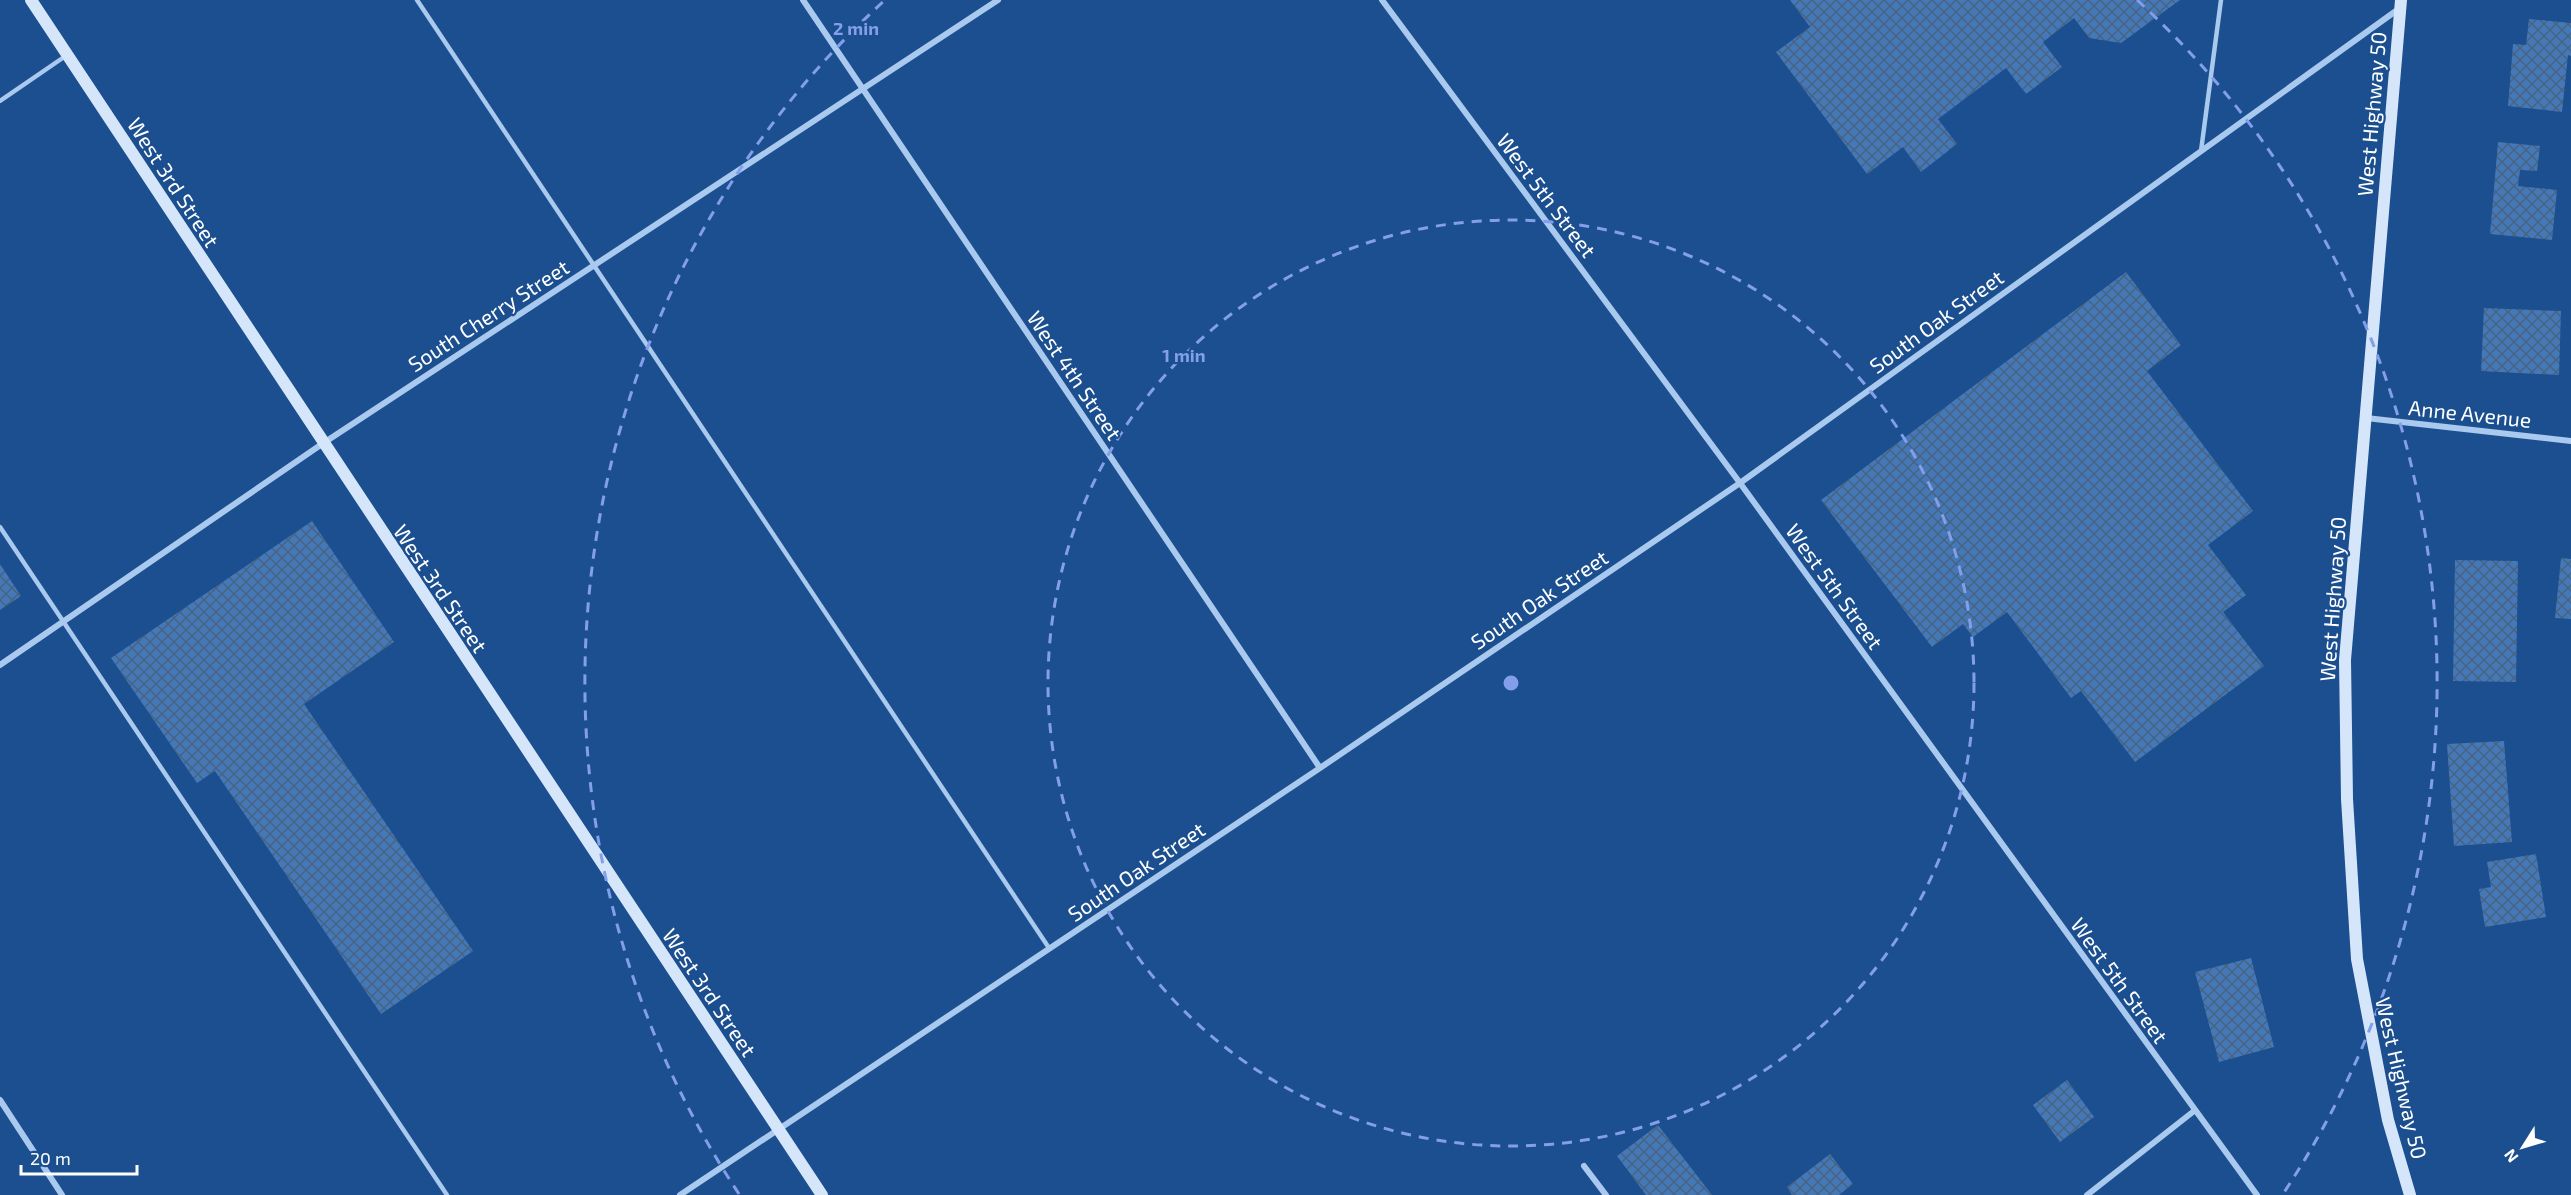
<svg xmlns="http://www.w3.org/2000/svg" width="2571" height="1195" viewBox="0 0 2571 1195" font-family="'Exo 2',sans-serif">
  <defs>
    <pattern id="building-cross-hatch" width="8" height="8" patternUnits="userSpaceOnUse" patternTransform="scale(1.5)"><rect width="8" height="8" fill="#4478b7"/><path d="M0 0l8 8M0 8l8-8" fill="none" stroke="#486282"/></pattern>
  </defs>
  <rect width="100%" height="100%" fill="#1b4f8f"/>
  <!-- building -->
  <path fill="url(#building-cross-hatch)" d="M 1790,0 L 2180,0 L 2121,43 L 2089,38 L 2074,18 L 2043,42 L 2062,67 L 2026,94 L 2006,68 L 1938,119 L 1957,144 L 1921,172 L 1903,147 L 1867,174 L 1776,52 L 1810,27 Z
    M 2529,19 L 2571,23 L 2571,56 L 2568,55 L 2562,112 L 2508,106 L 2513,44 L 2526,45 Z
    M 2498,142 L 2540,146 L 2537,171 L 2520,170 L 2518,186 L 2557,190 L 2552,240 L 2490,234 Z
    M 2126,272 L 2181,345 L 2147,371 L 2253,511 L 2208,545 L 2246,595 L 2223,612 L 2264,666 L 2135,762 L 2081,691 L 2071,698 L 2007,612 L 1973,637 L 1963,624 L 1932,647 L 1821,500 Z
    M 2484,308 L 2561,311 L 2559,375 L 2481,371 Z
    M 312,521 L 394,642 L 304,704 L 473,951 L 381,1014 L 215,771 L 197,783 L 111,658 Z
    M 2561,558 L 2571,559 L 2571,619 L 2555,618 Z
    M 2455,560 L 2518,561 L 2516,682 L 2453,681 Z
    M 0,564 L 21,596 L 0,610 Z
    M 2504,741 L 2512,842 L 2454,846 L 2447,744 Z
    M 2536,854 L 2546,917 L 2485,927 L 2479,889 L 2491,887 L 2487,862 Z
    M 2251,958 L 2274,1047 L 2219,1062 L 2195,972 Z
    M 2067,1080 L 2094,1117 L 2060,1142 L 2033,1105 Z
    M 1658,1125 L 1712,1195 L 1646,1195 L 1617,1156 Z
    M 1830,1154 L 1853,1184 L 1839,1195 L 1792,1195 L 1787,1187 Z"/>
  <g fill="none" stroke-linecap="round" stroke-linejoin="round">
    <!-- lane -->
    <path stroke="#a9c9ee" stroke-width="4.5" d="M 417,0 L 1049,948
      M 0,101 L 67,55
      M 2201,151 L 2221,0
      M 0,527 L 447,1195"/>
    <!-- street -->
    <path stroke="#a9c9ee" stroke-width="6" d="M 803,0 L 1320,768
      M 1382,0 L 1740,483 L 2257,1195
      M 2366,418 L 2571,441
      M 0,665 L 322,444 L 998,0
      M 0,1100 L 62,1195
      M 1584,1166 L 1606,1195
      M 680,1195 L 1320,768 L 1740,483 L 2400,8
      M 2087,1195 L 2194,1111"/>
    <!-- secondary -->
    <path stroke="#d6e6fa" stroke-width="12" d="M 31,0 L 822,1195
      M 2401,0 L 2345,660 L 2347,799 L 2357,959 L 2388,1120 L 2410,1195"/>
  </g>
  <!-- distance rings -->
  <g fill="none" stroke="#839eea" stroke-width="3" stroke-dasharray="10 8">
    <circle cx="1511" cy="683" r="463"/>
    <path d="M739 1194A926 926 0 0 1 885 0M2137 0A926 926 0 0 1 2283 1194"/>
  </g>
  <g text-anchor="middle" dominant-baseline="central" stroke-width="4.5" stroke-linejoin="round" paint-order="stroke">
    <!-- street labels -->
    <g font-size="21" fill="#fff" stroke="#1b4f8f">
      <text transform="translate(2371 114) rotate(-85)">West Highway 50</text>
      <text transform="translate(174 182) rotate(57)">West 3rd Street</text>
      <text transform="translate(1547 195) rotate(53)">West 5th Street</text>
      <text transform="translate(488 315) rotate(-33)">South Cherry Street</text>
      <text transform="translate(1936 321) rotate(-36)">South Oak Street</text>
      <text transform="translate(1075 375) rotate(56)">West 4th Street</text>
      <text transform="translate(2470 413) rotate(6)">Anne Avenue</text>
      <text transform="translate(1835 586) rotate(54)">West 5th Street</text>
      <text transform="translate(441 588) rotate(56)">West 3rd Street</text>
      <text transform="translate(1539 599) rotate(-34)">South Oak Street</text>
      <text transform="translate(2332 599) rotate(-86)">West Highway 50</text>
      <text transform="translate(1136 871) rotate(-34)">South Oak Street</text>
      <text transform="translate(2120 980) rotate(54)">West 5th Street</text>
      <text transform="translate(710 992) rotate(56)">West 3rd Street</text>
      <text transform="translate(2402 1078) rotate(77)">West Highway 50</text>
    </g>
  </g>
  <circle cx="1511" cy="683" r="9" fill="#839eea" stroke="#1b4f8f" stroke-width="3"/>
  <g font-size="18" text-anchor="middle" font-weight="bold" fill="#839eea" stroke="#1b4f8f" stroke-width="4.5" stroke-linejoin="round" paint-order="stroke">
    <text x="856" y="35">2 min</text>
    <text x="1184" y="362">1 min</text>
  </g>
  <!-- north arrow -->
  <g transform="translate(2523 1147) rotate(233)" stroke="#1b4f8f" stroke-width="4.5" paint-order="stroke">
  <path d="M0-4.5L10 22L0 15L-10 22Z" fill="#ffffff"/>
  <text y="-9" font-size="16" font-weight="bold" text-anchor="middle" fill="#ffffff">N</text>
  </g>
  <!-- scale -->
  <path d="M21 1165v9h116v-9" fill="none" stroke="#ffffff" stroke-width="3"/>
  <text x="30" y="1165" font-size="18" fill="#ffffff" stroke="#1b4f8f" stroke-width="4.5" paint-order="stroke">20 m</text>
</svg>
